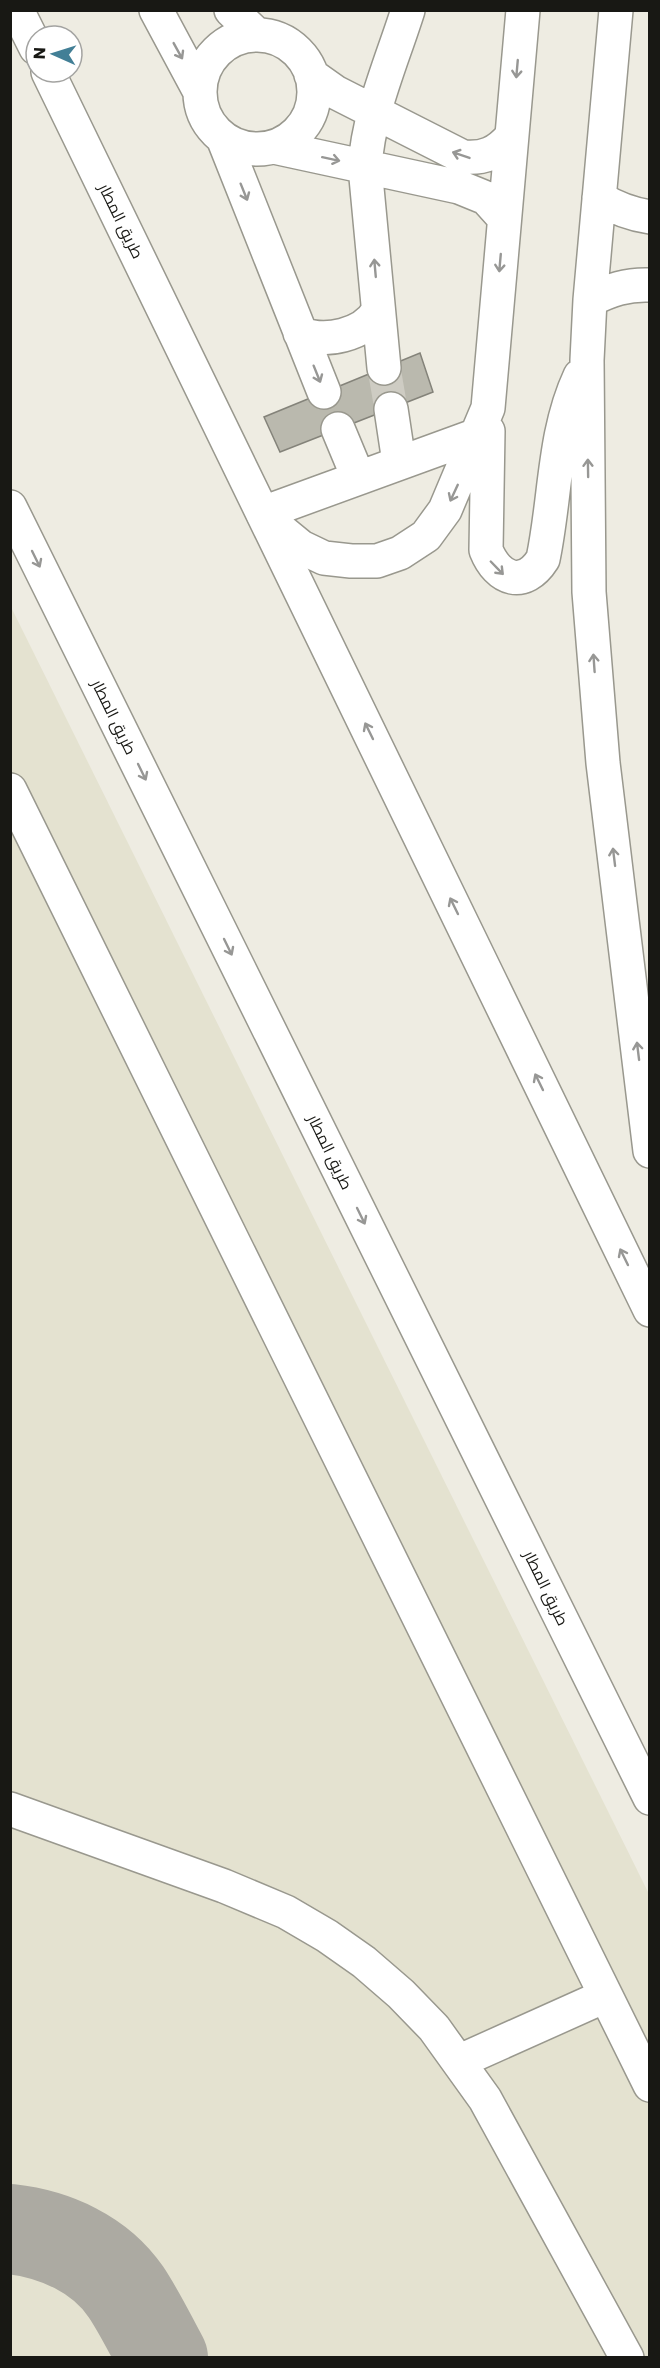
<svg xmlns="http://www.w3.org/2000/svg" width="660" height="2368" viewBox="0 0 660 2368" font-family="Poppins,Cairo,sans-serif">
  <rect width="100%" height="100%" fill="#eeece2"/>
  <!-- built -->
  <path fill="#e4e2d0" d="M 10,605 L 649,1894 L 649,2357 L 11,2357 Z"/>
  <g fill="none" stroke-linecap="round" stroke-linejoin="round">
    <!-- taxiway -->
    <path stroke="#acaaa2" stroke-width="90" d="M 10,2229 C 55,2234 100,2254 126,2292 C 140,2313 151,2336 163,2358"/>
  </g>
  <!-- building -->
  <path fill="#bab9ae" stroke="#84837a" stroke-width="1.5" d="M 420,353 L 433,392 L 280,452 L 264,417 Z"/>
  <g fill="none" stroke-linecap="round" stroke-linejoin="round">
    <!-- minor-tunnel -->
    <path stroke="#ceccc3" stroke-width="33" stroke-dasharray="33 16" stroke-linecap="butt" d="M 384,368 L 391,409"/>
    <!-- minor casing -->
    <g stroke="#99988e" stroke-width="36">
      <path id="minor" d="M 156,10 L 200,92
        M 231,10 L 257,35
        M 616,10 L 590,300 L 587,360 L 589,592 L 603,763 L 650,1151
        M200 92a57 57 0 1 1 114 0a57 57 0 1 1-114 0Z
        M 311,75 L 335,92 L 463,157 C 484,159 497,153 511,137
        M 223,138 L 324,392
        M 274,147 L 459,187 L 486,198 L 504,218
        M 599,198 C 615,208 630,214 650,217
        M 590,300 C 610,290 627,284 650,285
        M 300,333 C 325,344 364,335 378,311
        M 384,368 L 365,167 C 368,114 392,61 408,10
        M 391,409 L 399,462
        M 338,429 L 358,477
        M 488,431 L 486,550 C 498,580 524,589 543,559 C 556,497 553,434 580,376
        M 263,513 L 477,435
        M 267,519 L 301,547 L 324,558 L 351,561 L 377,561 L 400,553 L 426,536 L 445,510 L 488,408 L 523,10
        M 10,790 L 650,2085
        M 10,1809 L 224,1886 L 286,1912 L 327,1936 L 364,1962 L 401,1994 L 434,2028 L 485,2099 L 627,2358
        M 460,2061 L 605,1996"/>
    </g>
    <!-- major casing -->
    <g stroke="#99988e" stroke-width="36">
      <path id="major" d="M 17,10 L 36,48
        M 48,72 L 650,1310
        M 10,507 L 650,1798"/>
    </g>
    <!-- minor -->
    <use href="#minor" stroke="#fff" stroke-width="33"/>
    <!-- major -->
    <use href="#major" stroke="#fff" stroke-width="33"/>
  </g>
  <!-- one-way arrows -->
  <defs><path id="oneway-shaft" d="M-6 0H5M1.5-3L5.5 0L1.5 3" fill="none" stroke-width="1.6" stroke-linecap="round" stroke-linejoin="round" transform="scale(1.5)"/></defs>
  <g stroke="#979795">
    <use href="#oneway-shaft" transform="translate(178 51) rotate(61)"/>
    <use href="#oneway-shaft" transform="translate(517 69) rotate(95)"/>
    <use href="#oneway-shaft" transform="translate(461 155) rotate(-161)"/>
    <use href="#oneway-shaft" transform="translate(331 159) rotate(12)"/>
    <use href="#oneway-shaft" transform="translate(244 192) rotate(68)"/>
    <use href="#oneway-shaft" transform="translate(500 263) rotate(95)"/>
    <use href="#oneway-shaft" transform="translate(375 268) rotate(-95)"/>
    <use href="#oneway-shaft" transform="translate(317 374) rotate(68)"/>
    <use href="#oneway-shaft" transform="translate(588 468) rotate(-91)"/>
    <use href="#oneway-shaft" transform="translate(454 493) rotate(115)"/>
    <use href="#oneway-shaft" transform="translate(36 559) rotate(64)"/>
    <use href="#oneway-shaft" transform="translate(497 568) rotate(46)"/>
    <use href="#oneway-shaft" transform="translate(594 663) rotate(-94)"/>
    <use href="#oneway-shaft" transform="translate(369 731) rotate(-116)"/>
    <use href="#oneway-shaft" transform="translate(142 772) rotate(64)"/>
    <use href="#oneway-shaft" transform="translate(614 857) rotate(-97)"/>
    <use href="#oneway-shaft" transform="translate(454 906) rotate(-116)"/>
    <use href="#oneway-shaft" transform="translate(228 947) rotate(64)"/>
    <use href="#oneway-shaft" transform="translate(638 1051) rotate(-97)"/>
    <use href="#oneway-shaft" transform="translate(539 1082) rotate(-116)"/>
    <use href="#oneway-shaft" transform="translate(361 1216) rotate(64)"/>
    <use href="#oneway-shaft" transform="translate(624 1257) rotate(-116)"/>
  </g>
  <g text-anchor="middle" dominant-baseline="central" stroke-width="5" stroke-linejoin="round" paint-order="stroke">
    <!-- street labels -->
    <g font-size="16" fill="#181814" stroke="#fff">
      <text transform="translate(121 221) rotate(64)">طريق المطار</text>
      <text transform="translate(114 717) rotate(64)">طريق المطار</text>
      <text transform="translate(330 1152) rotate(64)">طريق المطار</text>
      <text transform="translate(546 1588) rotate(64)">طريق المطار</text>
    </g>
  </g>
  <!-- border -->
  <rect width="660" height="2368" fill="none" stroke="#181814" stroke-width="24"/>
  <!-- north arrow -->
  <g transform="translate(54 54) rotate(273)"><circle r="28" fill="#ffffff" stroke="#a3a3a1" stroke-width="1.5"/>
  <path d="M0-4.5L10 22L0 15L-10 22Z" fill="#427f96"/>
  <text y="-9" font-size="16" font-weight="bold" text-anchor="middle" fill="#181814">N</text>
  </g>
</svg>
